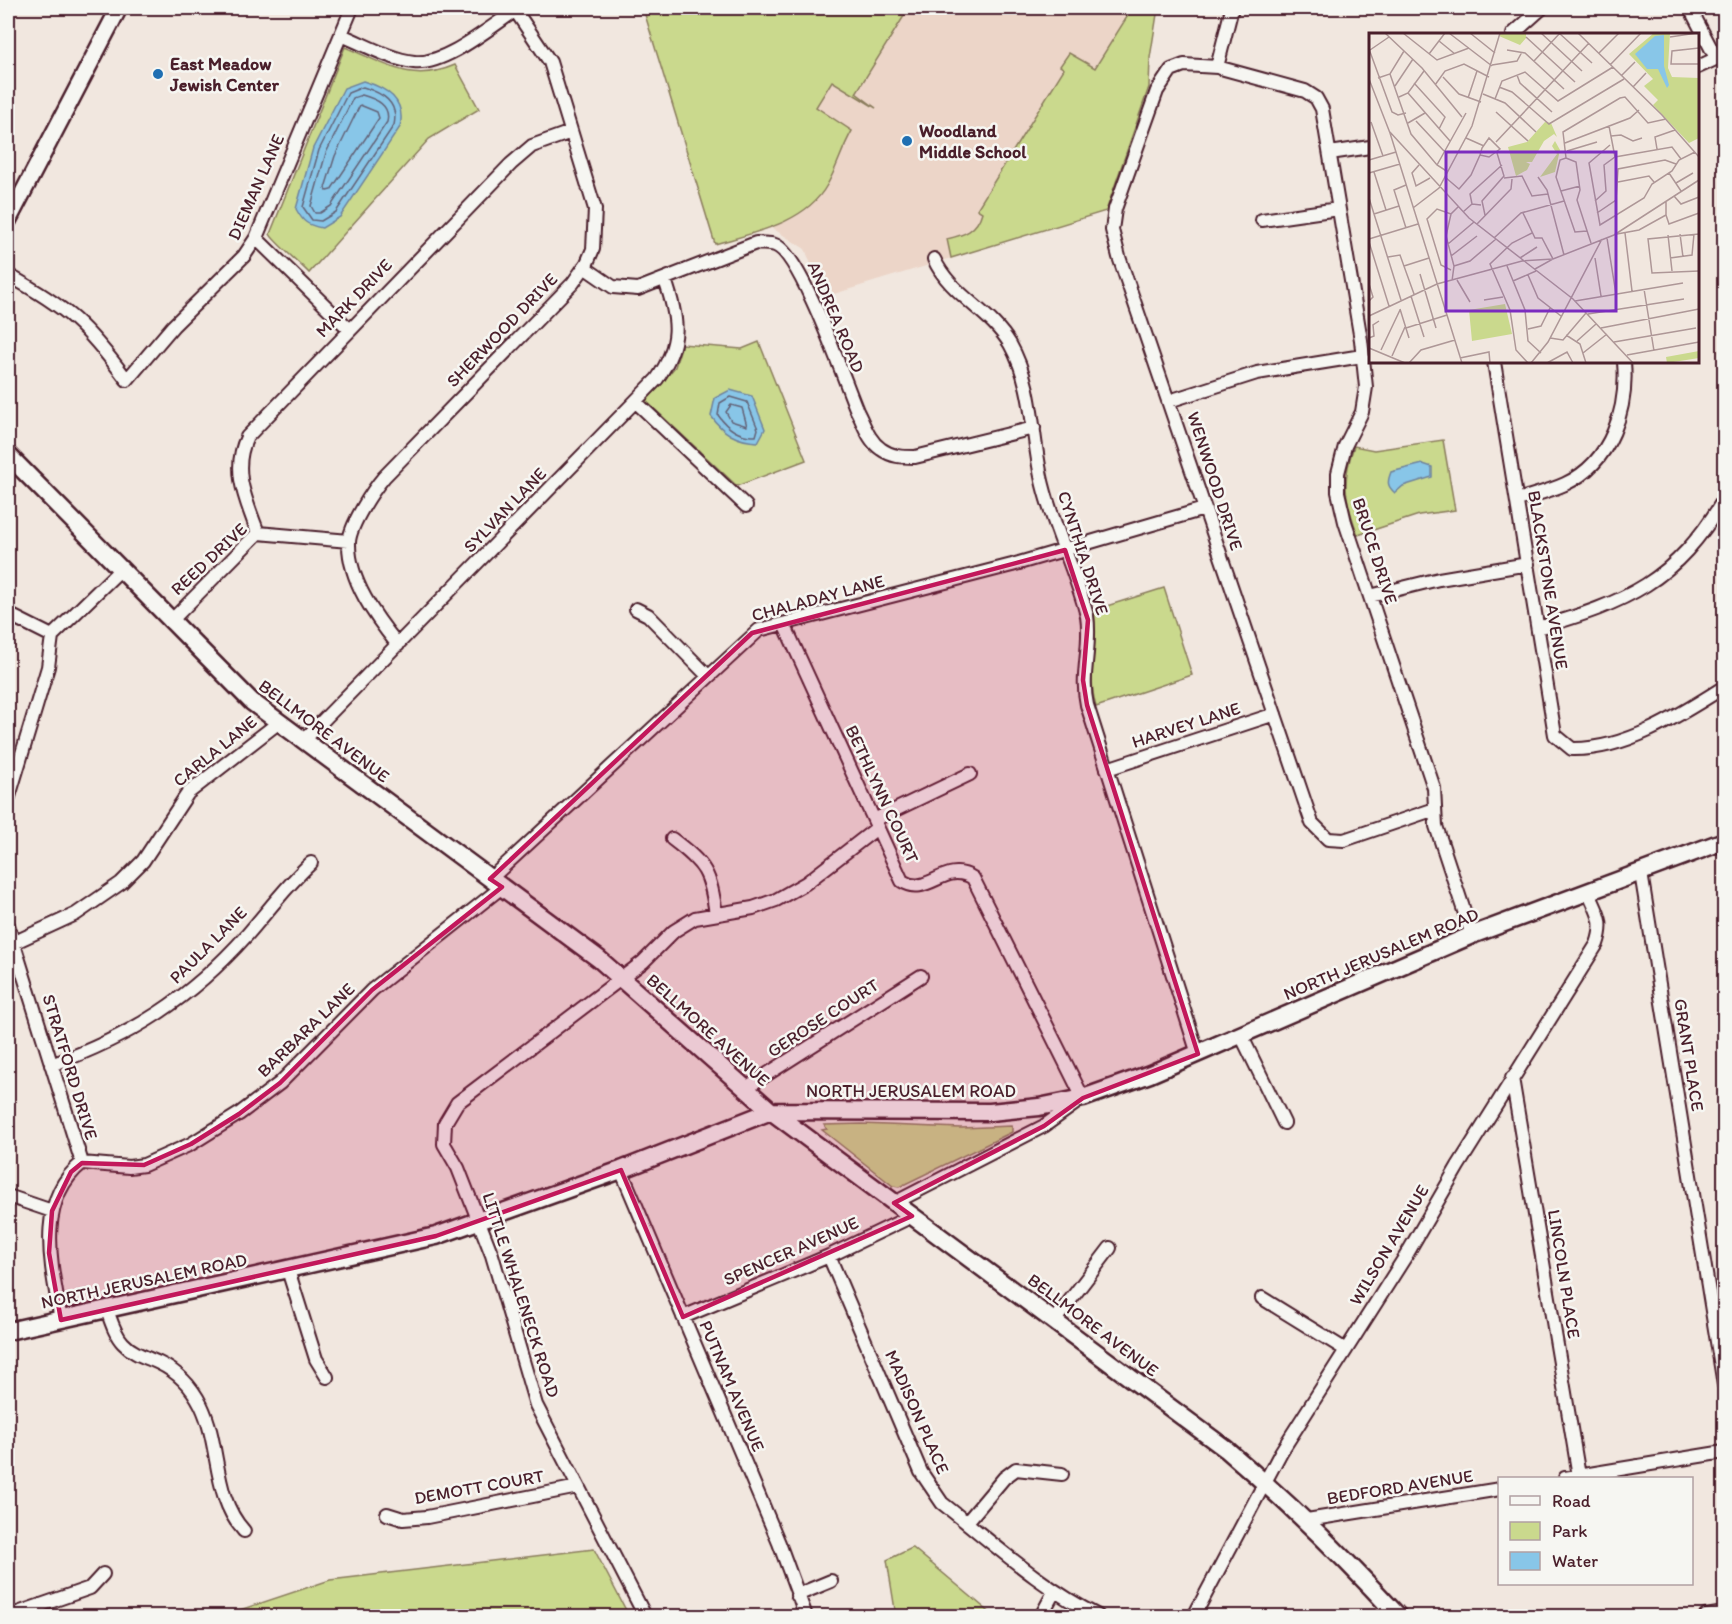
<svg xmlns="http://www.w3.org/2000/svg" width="1732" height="1624" viewBox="0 0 1732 1624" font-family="Itim,sans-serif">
  <rect width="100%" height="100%" fill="#f1e7df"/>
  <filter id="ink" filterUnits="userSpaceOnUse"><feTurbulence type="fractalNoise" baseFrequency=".0167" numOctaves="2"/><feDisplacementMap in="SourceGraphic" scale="12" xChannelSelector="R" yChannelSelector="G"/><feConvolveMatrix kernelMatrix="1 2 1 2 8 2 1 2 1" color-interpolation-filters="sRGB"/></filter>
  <g filter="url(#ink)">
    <!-- built -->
    <path fill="#ecd5c8" d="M 643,8 L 1158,8 L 1150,58 L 1149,87 L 1106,211 L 824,297 L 805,249 L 772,228 L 715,244 Z"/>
    <!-- green -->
    <path fill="#cad98d" stroke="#8a7c5c" stroke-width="1.5" d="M 643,8 L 909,8 L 856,93 L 876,108 L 832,81 L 816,107 L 852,131 C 842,148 837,168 827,185 C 806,223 753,233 715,244 Z
      M 1116,8 L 1158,8 L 1150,58 L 1149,87 L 1106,211 L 951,258 L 947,239 C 964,235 977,231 982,212 L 977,209 L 1064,69 L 1060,66 L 1069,53 L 1095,68 L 1127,17 Z
      M 345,47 C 386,64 411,84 455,65 L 479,109 L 429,139 L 309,273 C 301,264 273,241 270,234 Z
      M 759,342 L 806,460 L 737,486 L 646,401 L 675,367 L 682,344 L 742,349 Z
      M 1443,440 L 1455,510 L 1419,515 L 1358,535 C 1345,500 1341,482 1354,446 L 1374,450 Z
      M 1164,588 L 1192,675 L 1096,707 C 1086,671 1099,646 1094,610 Z
      M 862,1124 L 961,1128 L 1012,1126 L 1012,1132 L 899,1187 L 893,1186 L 822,1130 L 827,1129 L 824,1125 Z
      M 912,1548 L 913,1548 L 994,1616 L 896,1616 L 887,1560 Z
      M 594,1549 L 629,1616 L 236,1616 L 234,1612 L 330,1580 Z"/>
    <!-- water -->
    <path fill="#88c6e8" stroke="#6f839c" stroke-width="1.5" d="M 363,81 C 387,88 406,100 400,127 L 340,217 L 322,228 C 307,225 303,222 296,209 L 313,148 L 344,88 Z
      M 730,390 L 752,396 L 765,429 L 758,442 C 736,441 723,433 711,416 L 715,398 Z
      M 1423,464 L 1432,467 L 1432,477 L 1403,486 L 1395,493 C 1387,486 1387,482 1391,472 Z"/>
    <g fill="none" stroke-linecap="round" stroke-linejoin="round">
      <!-- shore -->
      <path stroke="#636277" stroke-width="1.5" d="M 363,87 C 382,93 399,102 394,125 L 336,212 L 321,221 L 312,220 L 303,207 L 319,150 L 348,93 Z
        M 362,95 C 376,99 391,105 387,122 L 331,206 L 320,213 L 315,213 L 311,206 L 326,153 L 353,98 Z
        M 360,105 L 377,112 L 379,118 L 331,190 L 327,191 L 325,188 L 335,156 Z
        M 730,397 L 747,402 L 758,429 L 756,436 C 740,437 727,428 718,415 L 720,403 Z
        M 731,405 L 742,408 L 747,426 L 731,421 L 726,412 Z"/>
      <!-- minor casing -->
      <g stroke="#4a1f2b" stroke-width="16">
        <path id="minor" d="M 1690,8 L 1716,58
          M 1513,34 L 1542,8
          M 341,35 C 364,44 389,59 414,62 C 445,66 494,24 519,8
          M 1217,67 L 1232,8
          M 1698,67 L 1724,55
          M 1330,153 L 1370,147
          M 1262,220 L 1338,209
          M 256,238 L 349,329
          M 934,259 C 950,295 990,310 1010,344 C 1035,388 1031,438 1043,485 C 1054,530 1076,571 1087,616 C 1092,646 1080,674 1087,705 L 1198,1054
          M 584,267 L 613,287 L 638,289 L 756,243 C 762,244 769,243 775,245 C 801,254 844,380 857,411 C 864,424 868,440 881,449 C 892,457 902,457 915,457 L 1034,428
          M 8,275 C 68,308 86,325 127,380 L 173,326 L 244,256 L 256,238 L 352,8
          M 1494,362 L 1555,735 L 1572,749 C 1626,750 1680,715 1724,687
          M 1169,401 L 1257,373 L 1362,356
          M 636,402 L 746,506
          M 1517,500 C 1533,495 1550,491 1565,484 C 1612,462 1628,408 1624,362
          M 258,533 C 246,500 231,470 247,437 L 511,164 L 532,146 L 571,132
          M 1370,596 L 1439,579 L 1528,564
          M 636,609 L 648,615 L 707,675
          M 8,614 L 52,636
          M 170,622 L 258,533 L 349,541
          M 784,624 L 902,881 C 928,898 944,860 973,878 L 1083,1098 L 1044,1126 L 894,1203
          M 1538,628 C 1627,602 1675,582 1724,499
          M 398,645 C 376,618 348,580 349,542 C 350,525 373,490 384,477 L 573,283 L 587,263 L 593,249 L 595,209 L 550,62 L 515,10
          M 303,741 L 657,379 C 682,343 679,320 665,280
          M 1107,769 L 1275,714
          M 8,800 L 48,667 L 52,636 L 120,570
          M 1435,809 L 1344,840 L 1328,839 L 1312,823 L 1119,257 L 1112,230 L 1115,209 L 1157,91 L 1171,70 L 1184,65 L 1217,67 L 1305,91 L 1316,98 L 1322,109 L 1361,340 L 1366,387 L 1362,412 L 1345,446 L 1338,473 L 1338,492 L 1345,522 L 1434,788 L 1436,826 L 1472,935
          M 874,820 L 970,774
          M 672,839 C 706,865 710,872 716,914
          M 1641,873 L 1724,1385
          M 490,879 L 759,630 L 1012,565 L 1204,509
          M 8,925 L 82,1163
          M 13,943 L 76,914 L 121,883 L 143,861 L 188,793 L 278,723
          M 1241,1035 L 1284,1123
          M 51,1065 C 132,1036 190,999 247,935 C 268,911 287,885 311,863
          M 1512,1078 L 1579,1476
          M 744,1089 L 921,976
          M 82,1163 L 129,1167 L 144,1165 L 191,1144 L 239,1114 L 280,1083 L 372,990 L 502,887
          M 621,1170 L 779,1543 L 806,1616
          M 8,1196 L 52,1211
          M 829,1256 L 921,1472 L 942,1503 C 993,1543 1040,1587 1098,1616
          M 288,1270 L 316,1359 L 327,1377
          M 1262,1298 L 1346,1350
          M 107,1310 C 111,1321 115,1335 123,1343 C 133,1354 146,1357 159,1363 C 178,1372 192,1387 201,1405 C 221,1446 212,1496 244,1531
          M 683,1317 L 829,1256 L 912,1216
          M 61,1320 C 52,1268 34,1202 82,1163
          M 1055,1320 L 1110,1248
          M 1565,1478 L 1724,1452
          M 387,1514 L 403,1519 L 427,1517 L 578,1487
          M 1307,1520 L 1500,1489
          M 967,1522 L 1004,1478 L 1016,1469 L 1062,1474
          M 797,1595 L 831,1581
          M 9,1616 L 90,1588 L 103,1574
          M 645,1616 L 536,1405 L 492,1255 L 458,1168 L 444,1144 L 445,1123 L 457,1103 L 643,962 L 674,931 L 695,918 L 753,908 L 776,900 L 806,883 L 877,828
          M 1041,1616 L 1054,1592
          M 1194,1616 L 1281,1452 L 1407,1254 L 1458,1166 L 1597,944 C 1605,921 1598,914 1589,893
          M 1706,1616 L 1724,1613"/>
      </g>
      <!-- tertiary casing -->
      <g stroke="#4a1f2b" stroke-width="20">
        <path id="tertiary" d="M 8,221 L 119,8"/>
      </g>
      <!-- secondary casing -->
      <g stroke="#4a1f2b" stroke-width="21">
        <path id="secondary" d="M 8,455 L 252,702 L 599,959 L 771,1111 L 1226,1449 C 1288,1502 1343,1556 1398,1616
          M 8,1331 L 436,1236 L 621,1170 L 771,1111 L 990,1112 L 1039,1107 L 1083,1098 L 1150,1074 L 1472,935 L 1724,841"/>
      </g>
      <!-- minor -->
      <use href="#minor" stroke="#f6f6f2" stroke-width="12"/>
      <!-- tertiary -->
      <use href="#tertiary" stroke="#f6f6f2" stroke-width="15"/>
      <!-- secondary -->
      <use href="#secondary" stroke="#f6f6f2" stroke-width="16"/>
    </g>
  </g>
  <!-- marked area -->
  <path fill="#c2185b" fill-opacity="0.2" stroke="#c2185b" stroke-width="4.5" stroke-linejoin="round" d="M 1065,550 L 1088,620 L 1083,680 L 1087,705 L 1198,1054 L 1083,1098 L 1044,1126 L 894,1203 L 912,1216 L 683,1317 L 621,1170 L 436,1236 L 61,1320 L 49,1253 L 52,1211 L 71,1172 L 82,1163 L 144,1165 L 191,1144 L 239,1114 L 280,1083 L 372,990 L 502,887 L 490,879 L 752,633 Z"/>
  <!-- markers -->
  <g fill="#1f6fb2" stroke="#f6f6f2" stroke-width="2">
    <circle cx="158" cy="74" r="6"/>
    <circle cx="907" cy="141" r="6"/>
  </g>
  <g text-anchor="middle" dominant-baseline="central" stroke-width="5" stroke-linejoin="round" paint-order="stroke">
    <!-- poi labels -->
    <g font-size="18" font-weight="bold" fill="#4a1f2b" stroke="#f6f6f2" text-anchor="start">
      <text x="170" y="64">East Meadow<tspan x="170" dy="21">Jewish Center</tspan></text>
      <text x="919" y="131">Woodland<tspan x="919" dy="21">Middle School</tspan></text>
    </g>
    <!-- street labels -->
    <g font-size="18" fill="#4a1f2b" stroke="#f6f6f2">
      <text transform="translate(256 187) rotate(-66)">DIEMAN LANE</text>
      <text transform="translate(354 298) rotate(-46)">MARK DRIVE</text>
      <text transform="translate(836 317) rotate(67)">ANDREA ROAD</text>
      <text transform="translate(502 330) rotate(-46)">SHERWOOD DRIVE</text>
      <text transform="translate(1215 481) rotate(72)">WENWOOD DRIVE</text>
      <text transform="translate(505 510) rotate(-46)">SYLVAN LANE</text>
      <text transform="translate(1375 551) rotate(72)">BRUCE DRIVE</text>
      <text transform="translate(1083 553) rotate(72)">CYNTHIA DRIVE</text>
      <text transform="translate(209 559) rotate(-43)">REED DRIVE</text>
      <text transform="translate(1548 580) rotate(81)">BLACKSTONE AVENUE</text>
      <text transform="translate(818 598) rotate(-15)">CHALADAY LANE</text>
      <text transform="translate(1186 725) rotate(-18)">HARVEY LANE</text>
      <text transform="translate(324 731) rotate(37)">BELLMORE AVENUE</text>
      <text transform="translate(215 751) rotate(-39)">CARLA LANE</text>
      <text transform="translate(882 794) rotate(65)">BETHLYNN COURT</text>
      <text transform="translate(208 945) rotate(-45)">PAULA LANE</text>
      <text transform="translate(1381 954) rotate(-23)">NORTH JERUSALEM ROAD</text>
      <text transform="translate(823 1018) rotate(-33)">GEROSE COURT</text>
      <text transform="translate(306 1030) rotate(-44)">BARBARA LANE</text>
      <text transform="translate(708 1030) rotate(42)">BELLMORE AVENUE</text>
      <text transform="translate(1689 1055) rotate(81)">GRANT PLACE</text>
      <text transform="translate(70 1067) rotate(73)">STRATFORD DRIVE</text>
      <text x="911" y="1091">NORTH JERUSALEM ROAD</text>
      <text transform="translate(1389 1245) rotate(-59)">WILSON AVENUE</text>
      <text transform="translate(791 1251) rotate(-24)">SPENCER AVENUE</text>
      <text transform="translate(1564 1274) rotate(81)">LINCOLN PLACE</text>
      <text transform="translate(144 1281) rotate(-12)">NORTH JERUSALEM ROAD</text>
      <text transform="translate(521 1295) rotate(72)">LITTLE WHALENECK ROAD</text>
      <text transform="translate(1093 1325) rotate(37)">BELLMORE AVENUE</text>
      <text transform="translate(732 1386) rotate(67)">PUTNAM AVENUE</text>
      <text transform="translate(917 1412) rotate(66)">MADISON PLACE</text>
      <text transform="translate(479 1487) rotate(-10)">DEMOTT COURT</text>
      <text transform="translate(1400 1487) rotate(-9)">BEDFORD AVENUE</text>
    </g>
  </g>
  <!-- overview -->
  <g transform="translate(1369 33)">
    <rect width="330" height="330" fill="#f1e7df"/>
    <path d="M 131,0 L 157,0 L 157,5 L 151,12 L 130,3 ZM 285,0 L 301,0 L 299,35 L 303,44 L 330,45 L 330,105 L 320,110 L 284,72 L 289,67 L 275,53 L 284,46 L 260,21 ZM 176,89 L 182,90 L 188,104 L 185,101 L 175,108 L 163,129 L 157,129 L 161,131 L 158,137 L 147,143 L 139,114 L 158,109 ZM 186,108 L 191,117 L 186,139 L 171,144 L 188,121 L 183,113 ZM 136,271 L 143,301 L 103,308 L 100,277 ZM 330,318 L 330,325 L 298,330 L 297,324 Z" fill="#cad98d"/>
    <path d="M 295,2 L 295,33 L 300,52 L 298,55 L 289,36 L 278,36 L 266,21 L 286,3 Z" fill="#88c6e8"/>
    <path fill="none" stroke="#ae9797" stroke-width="1.5" d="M 16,0 L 53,35 L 93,84M 34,0 L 68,27 L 100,15M 80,0 L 123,33M 101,0 L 126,20M 172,0 L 213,38M 190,0 L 223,30M 209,0 L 293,82 L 330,124M 157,4 L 206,49M 301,4 L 328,0M 70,8 L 86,21M 330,15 L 303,18 L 302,31 L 330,31M 0,16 L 23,79 L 29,82 L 37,80M 1,17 L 20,4M 138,17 L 156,20 L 195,56M 230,20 L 250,0M 60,21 L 76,0M 165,28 L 191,0M 123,32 L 148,28 L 153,19M 241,32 L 272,0M 21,41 L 42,101 L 68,132 L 79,139M 148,42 L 151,50 L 183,79M 252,43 L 266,29M 74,44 L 90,61 L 112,69M 9,45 L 21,41 L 35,18M 0,46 L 21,100 L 93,330M 45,50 L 76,84 L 70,96M 66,52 L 76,38 L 95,31 L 120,44M 26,53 L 44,26M 130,54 L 143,59 L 180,91 L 255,46M 264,54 L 277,40M 39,60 L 81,108M 114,61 L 136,70 L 167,99M 30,64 L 39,60 L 55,38M 99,65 L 108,38M 126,66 L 133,48 L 156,39 L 189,68 L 244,34M 127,79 L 159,108M 47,88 L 75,118M 2,89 L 14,123M 39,90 L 56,80M 240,93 L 246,124M 20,98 L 100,185 L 204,266 L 264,330M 242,103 L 252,102 L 264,108 L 273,105M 97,105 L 115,113M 127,109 L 220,10M 196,110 L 261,85 L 270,77M 241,112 L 220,130 L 231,192 L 275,165 L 283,151 L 303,138 L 310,127 L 326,119M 288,116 L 286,104 L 306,97M 198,118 L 228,109M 197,125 L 194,99 L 251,65 L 256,64 L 279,90 L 297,86M 197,125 L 191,127 L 187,144 L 206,199 L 218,198M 197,125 L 207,129 L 211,157 L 208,167 L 222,210M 0,127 L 27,119M 50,132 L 43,140 L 47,153 L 61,145M 68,132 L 97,80M 5,139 L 17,177M 0,140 L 31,131M 300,140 L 312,158M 76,144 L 90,156 L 102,142 L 111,122 L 113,115 L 120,105 L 131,116 L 120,124 L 111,122M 169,144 L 178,157 L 195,222M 135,145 L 153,143 L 163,163 L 179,161M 249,149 L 280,143 L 285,149M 307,150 L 324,140M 192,158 L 211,153M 305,163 L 312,171 L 330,164M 0,165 L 32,267M 226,168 L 237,158 L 235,132 L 246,124 L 303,114 L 312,126M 103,171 L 101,161 L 133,132M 44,175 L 70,155 L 103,93 L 131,0M 94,179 L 103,171 L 112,172M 154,180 L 166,205 L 173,205 L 184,226 L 166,236M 228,180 L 247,167 L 249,136 L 296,127 L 307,131M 5,181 L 30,173M 82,181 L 68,176 L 58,186 L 72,232 L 82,237M 116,182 L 113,168 L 135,143 L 128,120M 297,182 L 300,191 L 330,180M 108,191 L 142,156 L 143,146M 37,195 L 25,157 L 37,152M 256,200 L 263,258M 248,201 L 270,197 L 297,182 L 297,168M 311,201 L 314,224M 330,201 L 279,206 L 283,240 L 330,238M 299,202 L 303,238M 125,205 L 152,180 L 195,168M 238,205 L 247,261M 0,206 L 49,191M 0,209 L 20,273M 79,211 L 105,189M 82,223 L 108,203M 19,224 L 31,222 L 45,261M 151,225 L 168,214M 226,225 L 232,263M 301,225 L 323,222 L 325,201M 35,233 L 60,225M 85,233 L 101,228 L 127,206M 138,233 L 156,277 L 159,308 L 172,320M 51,241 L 67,295M 159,242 L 169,265 L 192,283M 88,247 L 101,269M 83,248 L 85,233 L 77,203 L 82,181 L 89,174M 144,248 L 167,238M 0,251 L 4,264 L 0,268M 275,256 L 285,318M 42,263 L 55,304M 115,267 L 134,264M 206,268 L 314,250M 31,276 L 40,305M 219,281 L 315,266M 0,283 L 68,251 L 153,228 L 184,226 L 245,202 L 330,147M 37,295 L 78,282M 232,295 L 330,276M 159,296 L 172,293 L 181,275M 197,302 L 211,311 L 217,330M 0,305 L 5,303 L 4,292 L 10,288M 181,305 L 194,307 L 217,280M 208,308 L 227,291M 245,309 L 327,295M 0,315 L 36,330M 12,317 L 31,277M 214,320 L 238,301M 258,322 L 330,309M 23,323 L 36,294M 91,325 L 120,319 L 121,330M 40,330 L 52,317 L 86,307M 159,330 L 147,317 L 141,277 L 121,231 L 143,210 L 163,200M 162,330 L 179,309 L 233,206M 178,330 L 198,319 L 204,330"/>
    <path fill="#7b2cbf" fill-opacity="0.15" stroke="#7b2cbf" stroke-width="3" d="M 77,119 L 247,119 L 247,278 L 77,278 Z"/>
    <rect width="330" height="330" fill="none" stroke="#4a1f2b" stroke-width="3"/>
  </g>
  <!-- margin -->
  <rect width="1732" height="1624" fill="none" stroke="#f6f6f2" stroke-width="30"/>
  <rect x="15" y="15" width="1702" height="1594" fill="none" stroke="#4a1f2b" stroke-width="2" filter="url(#ink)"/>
  <!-- legend -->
  <rect x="1498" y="1477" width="195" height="108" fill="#f6f6f2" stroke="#b1a0a2" stroke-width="1.5"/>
  <rect x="1510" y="1496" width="30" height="9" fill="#f6f6f2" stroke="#b1a0a2" stroke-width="1.5"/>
  <text x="1552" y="1507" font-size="18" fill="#4a1f2b">Road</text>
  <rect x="1510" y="1522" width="30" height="18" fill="#cad98d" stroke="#b1a0a2" stroke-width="1.5"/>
  <text x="1552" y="1537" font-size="18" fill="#4a1f2b">Park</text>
  <rect x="1510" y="1552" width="30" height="18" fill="#88c6e8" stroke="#b1a0a2" stroke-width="1.5"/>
  <text x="1552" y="1567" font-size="18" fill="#4a1f2b">Water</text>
</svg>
